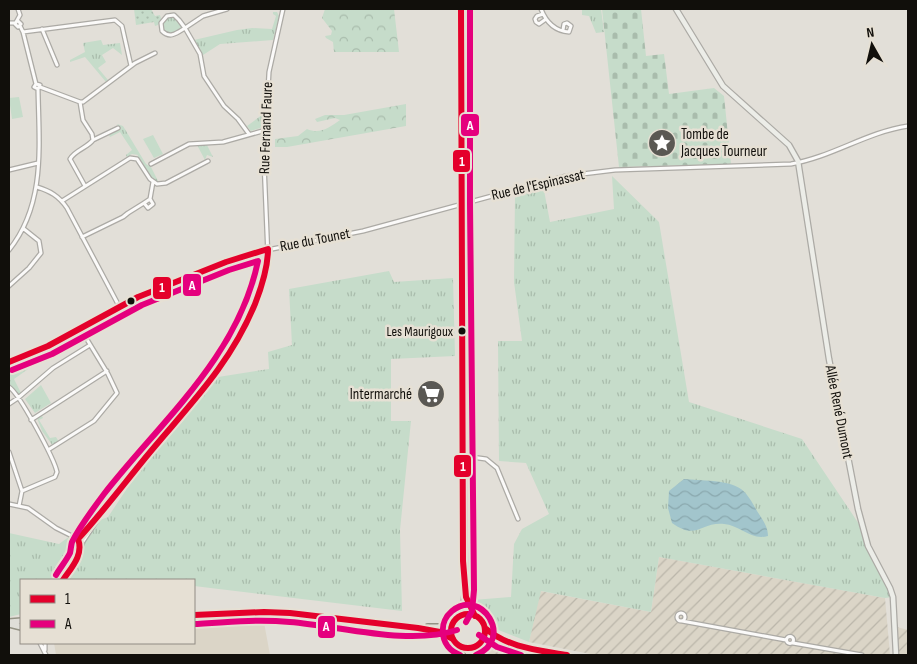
<svg xmlns="http://www.w3.org/2000/svg" width="917" height="664" viewBox="0 0 917 664" font-family="'Sofia Sans Condensed',sans-serif">
  <defs>
    <pattern id="industrial-furrows" width="10" height="10" patternUnits="userSpaceOnUse" patternTransform="scale(1.25)"><rect width="10" height="10" fill="#dbd5c7"/><path d="M-1 1l2-2M0 10L10 0M9 11l2-2" fill="none" stroke="#bbb6aa"/></pattern>
    <pattern id="grass-tufts" width="24" height="20" patternUnits="userSpaceOnUse" patternTransform="scale(1.25)"><rect width="24" height="20" fill="#c6dcca"/><path d="M3 7l-1-3M5 7V3M7 7l1-3M15 17l-1-3M17 17v-4M19 17l1-3" fill="none" stroke="#a9bcac"/></pattern>
    <pattern id="forest-crowns" width="20" height="18" patternUnits="userSpaceOnUse" patternTransform="scale(1.25)"><rect width="20" height="18" fill="#c6dcca"/><path d="M2 6a3 3 0 1 1 6 0M12 15a3 3 0 1 1 6 0" fill="none" stroke="#a9bcac"/></pattern>
    <pattern id="cemetery-stones" width="16" height="16" patternUnits="userSpaceOnUse" patternTransform="scale(1.25)"><rect width="16" height="16" fill="#c6dcca"/><path d="M2 7V4a2 2 0 0 1 4 0v3zM10 15v-3a2 2 0 0 1 4 0v3z" fill="#a9bcac"/></pattern>
    <pattern id="park-dots" width="8" height="8" patternUnits="userSpaceOnUse" patternTransform="scale(1.25)"><rect width="8" height="8" fill="#c6dcca"/><path d="M2 2h.1M6 6h.1" fill="none" stroke="#a9bcac" stroke-width="1.8" stroke-linecap="round"/></pattern>
    <pattern id="water-waves" width="16" height="10" patternUnits="userSpaceOnUse" patternTransform="scale(1.25)"><rect width="16" height="10" fill="#a2c5cc"/><path d="M0 5q4-4 8 0t8 0" fill="none" stroke="#8aa8ae"/></pattern>
  </defs>
  <rect width="100%" height="100%" fill="#e2dfd8"/>
  <!-- built -->
  <path fill="#dbd5c7" d="M 263,617 L 270,655 L 56,655 L 54,643 L 194,643 L 194,623 Z"/>
  <!-- industrial -->
  <path fill="url(#industrial-furrows)" d="M 659,557 L 885,598 L 890,655 L 596,655 L 529,642 L 540,591 L 651,612 Z
    M 897,627 L 908,630 L 908,655 L 899,655 L 896,646 Z
    M 486,646 L 535,655 L 475,655 L 476,652 Z"/>
  <!-- grass -->
  <path fill="url(#grass-tufts)" d="M 582,9 L 601,9 L 604,32 L 596,33 L 589,16 L 582,15 Z
    M 273,12 L 277,12 L 279,16 L 273,40 L 220,44 L 203,55 L 194,40 L 237,30 L 252,28 L 272,29 L 276,16 L 273,14 Z
    M 171,16 L 175,18 L 182,27 L 172,34 L 166,33 L 162,27 L 163,20 Z
    M 101,40 L 103,45 L 120,43 L 122,55 L 113,48 L 102,55 L 106,62 L 98,68 L 108,80 L 106,82 L 85,57 L 70,62 L 70,60 L 85,52 L 83,43 Z
    M 263,92 L 264,92 L 263,127 L 251,131 L 247,126 L 262,115 Z
    M 117,124 L 123,126 L 146,164 L 151,167 L 159,183 L 152,179 L 140,159 L 137,158 L 138,155 L 132,154 L 127,157 L 126,155 L 132,150 L 120,132 L 110,137 L 109,135 L 120,128 Z
    M 197,145 L 207,145 L 213,157 L 207,155 L 205,160 Z
    M 612,176 L 659,222 L 689,402 L 802,439 L 863,530 L 893,597 L 885,598 L 659,557 L 651,612 L 541,591 L 529,642 L 488,626 L 473,600 L 511,597 L 514,544 L 522,529 L 549,514 L 526,463 L 499,461 L 498,341 L 522,341 L 514,282 L 515,195 L 543,185 L 550,222 L 614,209 Z
    M 389,271 L 394,282 L 453,278 L 455,356 L 391,359 L 391,421 L 411,421 L 400,530 L 402,611 L 194,586 L 194,580 L 21,580 L 21,614 L 9,617 L 9,533 L 59,544 L 84,526 L 108,517 L 138,472 L 218,377 L 269,369 L 268,352 L 292,345 L 289,289 Z
    M 81,334 L 82,335 L 67,342 L 14,379 L 21,393 L 18,396 L 12,387 L 9,386 L 9,367 L 47,352 Z
    M 41,385 L 51,403 L 35,413 L 25,399 Z
    M 42,416 L 43,418 L 39,420 L 50,438 L 56,437 L 59,442 L 53,446 L 42,431 L 37,418 Z"/>
  <!-- forest -->
  <path fill="url(#forest-crowns)" d="M 325,9 L 394,9 L 399,52 L 334,52 L 333,42 L 326,38 L 325,36 L 331,35 L 332,31 L 322,18 Z
    M 406,104 L 406,126 L 287,147 L 275,147 L 275,139 L 298,136 L 307,129 C 320,135 330,127 340,120 L 335,118 L 317,122 L 315,119 L 325,115 L 344,115 Z"/>
  <!-- cemetery -->
  <path fill="url(#cemetery-stones)" d="M 602,9 L 641,9 L 646,56 L 664,54 L 669,94 L 714,88 L 724,96 L 731,164 L 619,167 Z"/>
  <!-- park -->
  <path fill="url(#park-dots)" d="M 134,9 L 151,9 L 155,16 L 160,15 L 161,19 L 158,25 L 155,26 L 154,22 L 136,25 Z"/>
  <!-- garden -->
  <path fill="#c6dcca" d="M 19,97 L 23,117 L 12,119 L 9,98 Z
    M 153,135 L 163,154 L 154,158 L 143,139 Z"/>
  <!-- water -->
  <path fill="url(#water-waves)" d="M 684,479 C 701,481 726,479 741,489 C 748,494 753,504 757,511 C 762,519 768,526 768,536 C 751,541 740,525 724,524 C 700,522 697,541 672,523 L 668,508 L 669,491 Z"/>
  <g fill="none" stroke-linecap="round" stroke-linejoin="round">
    <!-- street casing -->
    <g stroke="#acaaa5" stroke-width="5.5">
      <path id="street" d="M 227,9 L 203,16 L 185,28 L 200,54 L 204,76 L 224,106 L 238,119 L 249,134
        M 541,9 C 546,22 555,31 569,32 L 571,26 L 567,23 L 564,24 L 563,30
        M 543,14 L 537,16 L 535,19 L 536,22 L 539,24 L 546,19
        M 174,15 L 179,20 L 185,28 C 177,33 170,39 162,31 L 161,23 L 167,16 Z
        M 18,21 L 21,24 L 18,27 L 15,24 L 20,15 L 18,9
        M 9,23 L 15,23
        M 20,26 L 23,32 L 36,84 L 34,87 L 38,89 L 40,85 L 36,84
        M 42,29 L 57,65
        M 23,32 L 115,20 L 122,26 L 131,66
        M 40,87 L 80,102 L 83,102 L 135,63 L 155,53
        M 80,102 L 83,120 L 92,134 L 93,140 C 87,148 75,150 70,159 L 85,186
        M 93,140 L 118,128
        M 151,164 L 189,144 L 223,142 L 266,130
        M 9,170 L 38,163
        M 37,187 C 50,191 59,196 67,208 L 119,306
        M 150,199 L 153,204 L 148,208 L 144,203 L 150,199 L 153,182
        M 62,201 L 130,158 L 137,159 L 150,179 L 157,184 L 166,183 L 208,161
        M 82,237 L 123,217 L 128,213 L 144,203
        M 9,250 C 46,204 39,145 38,89
        M 9,286 L 29,268 L 41,253 L 39,241 L 24,229
        M 9,362 L 48,346 L 138,297 L 257,252 L 363,231 L 566,176 L 615,170 L 791,164 C 832,157 867,132 908,126
        M 9,387 C 19,393 54,458 57,472 L 55,477 L 22,491
        M 9,404 L 18,398 L 53,368 L 90,345
        M 31,420 L 107,371
        M 48,450 L 94,421 L 117,393 L 108,374 L 80,328
        M 9,452 L 22,491 L 19,506
        M 464,456 L 486,459 L 497,468 L 518,519
        M 9,504 L 28,508 L 56,528 L 76,538 L 80,546
        M 78,539 L 94,522
        M 63,580 L 79,554 L 80,546 L 110,501 L 146,457 L 212,381 L 239,338 L 262,286 L 268,257 L 264,162 L 269,72 L 283,9
        M677 617a4 4 0 1 1 8 0a4 4 0 1 1-8 0Z
        M 682,621 L 786,640
        M786.5 640a3.5 3.5 0 1 1 7 0a3.5 3.5 0 1 1-7 0Z
        M 40,643 L 46,655
        M 793,643 L 862,655
        M 45,650 L 45,643"/>
    </g>
    <!-- secondary casing -->
    <g stroke="#acaaa5" stroke-width="7">
      <path id="secondary" d="M 676,9 L 723,86 L 789,145 L 798,161 L 829,359 L 858,509 L 868,546 L 890,588 L 893,597 L 896,655
        M 466,596 L 470,608 L 475,616
        M 458,618 L 463,609 L 465,590 L 461,204 L 461,9"/>
    </g>
    <!-- primary casing -->
    <g stroke="#939284" stroke-width="8">
      <path id="primary" d="M451 631a17 17 0 1 1 34 0a17 17 0 1 1-34 0Z
        M 194,615 L 264,612 L 290,613 L 418,628 L 440,632 L 453,639
        M 9,622 L 21,621
        M 9,624 L 21,627
        M 428,627 L 440,627 L 454,622
        M 485,628 C 503,647 542,650 567,655
        M 480,644 L 493,642 L 518,648
        M 458,645 L 462,655"/>
    </g>
    <!-- street -->
    <use href="#street" stroke="#fbfaf9" stroke-width="3"/>
    <!-- secondary -->
    <use href="#secondary" stroke="#ecede8" stroke-width="4.5"/>
    <!-- primary -->
    <use href="#primary" stroke="#dfded8" stroke-width="5"/>
    <!-- bus-1 casing -->
    <g stroke="#e6e0d4" stroke-width="10">
      <path id="bus-1" d="M 461,9 L 463,561 L 466,597 L 475,616
        M 9,362 L 48,346 L 138,297 L 226,262 L 268,249 C 268,268 262,286 255,304 C 229,367 188,406 146,457 C 123,485 102,513 78,539 C 84,555 71,568 63,580
        M451 631a17 17 0 1 1 34 0a17 17 0 1 1-34 0Z
        M 194,615 L 264,612 L 290,613 L 418,628 L 440,632 L 453,639
        M 485,628 C 508,648 539,650 567,655"/>
    </g>
    <!-- bus-2 casing -->
    <g stroke="#e6e0d4" stroke-width="10">
      <path id="bus-2" d="M 12,370 L 52,354 L 142,305 L 229,270 L 258,261 C 238,357 162,420 104,494 C 95,506 79,528 72,542 C 71,545 71,549 70,553 C 66,561 60,568 56,575
        M 466,622 L 472,611 L 474,590 L 470,204 L 470,9
        M 195,624 C 226,622 258,619 290,622 C 341,626 408,646 457,630
        M 479,635 L 497,647 L 521,655
        M 460,655 C 450,651 443,643 443,632 C 442,624 446,616 452,611 C 481,587 515,639 476,655"/>
    </g>
    <!-- bus-1 -->
    <use href="#bus-1" stroke="#e4002b" stroke-width="6"/>
    <!-- bus-2 -->
    <use href="#bus-2" stroke="#e5007d" stroke-width="6"/>
  </g>
  <!-- icons -->
  <defs>
    <g id="sight-disc" transform="scale(1.4375)"><circle r="9.5" fill="#5a5853" stroke="#e6e0d4"/><path d="M0-6L1.8-2.2L6-1.7L2.9 1.2L3.7 5.4L0 3.3L-3.7 5.4L-2.9 1.2L-6-1.7L-1.8-2.2Z" fill="#fff"/></g>
    <g id="supermarket-disc" transform="scale(1.4375)"><circle r="9.5" fill="#5a5853" stroke="#e6e0d4"/><path d="M-6-5.5h2.5l.6 2H6L4.5 2H-2.5L-4.4-4H-6ZM-1.5 3.2a1.3 1.3 0 1 0 .1 0ZM3 3.2a1.3 1.3 0 1 0 .1 0Z" fill="#fff"/></g>
  </defs>
  <g fill-rule="evenodd">
    <use href="#sight-disc" x="662" y="143"/>
    <use href="#supermarket-disc" x="431" y="394"/>
  </g>
  <!-- markers -->
  <g fill="#110f0b" stroke="#e6e0d4" stroke-width="2">
    <circle cx="131" cy="301" r="4.5"/>
    <circle cx="462" cy="331" r="4.5"/>
  </g>
  <g text-anchor="middle" dominant-baseline="central" stroke-width="5" stroke-linejoin="round" paint-order="stroke">
    <!-- bus labels -->
    <g font-size="14" fill="#110f0b" stroke="#e6e0d4" text-anchor="end">
      <text x="453" y="331">Les Maurigoux</text>
    </g>
    <!-- street labels -->
    <g font-size="15" fill="#110f0b" stroke="#e6e0d4">
      <text transform="translate(266 128) rotate(-88)">Rue Fernand Faure</text>
      <text transform="translate(538 185) rotate(-13)">Rue de l'Espinassat</text>
      <text transform="translate(315 240) rotate(-11)">Rue du Tounet</text>
      <text transform="translate(839 412) rotate(79)">Allée René Dumont</text>
    </g>
    <!-- poi labels -->
    <g font-size="15" fill="#110f0b" stroke="#e6e0d4" text-anchor="start">
      <text x="681" y="134">Tombe de<tspan x="681" dy="17">Jacques Tourneur</tspan></text>
      <text x="412" y="394" text-anchor="end">Intermarché</text>
    </g>
  </g>
  <g stroke="#e6e0d4" stroke-width="2">
    <rect x="460" y="113" width="20" height="24" rx="5" fill="#e5007d"/>
    <rect x="452" y="149" width="19" height="24" rx="5" fill="#e4002b"/>
    <rect x="182" y="273" width="20" height="24" rx="5" fill="#e5007d"/>
    <rect x="152" y="276" width="20" height="24" rx="5" fill="#e4002b"/>
    <rect x="453" y="454" width="19" height="24" rx="5" fill="#e4002b"/>
    <rect x="317" y="615" width="19" height="24" rx="5" fill="#e5007d"/>
  </g>
  <g font-size="14" text-anchor="middle" font-weight="bold" fill="#fff">
    <text x="470" y="130">A</text>
    <text x="462" y="166">1</text>
    <text x="192" y="290">A</text>
    <text x="162" y="292">1</text>
    <text x="463" y="471">1</text>
    <text x="326" y="631">A</text>
  </g>
  <!-- border -->
  <rect width="917" height="664" fill="none" stroke="#110f0b" stroke-width="20"/>
  <!-- legend -->
  <rect x="20" y="579" width="175" height="65" fill="#e6e0d4" stroke="#918c84"/>
  <rect x="30" y="595" width="25" height="8" fill="#e4002b" stroke="#918c84"/>
  <text x="65" y="604" font-size="15" fill="#110f0b">1</text>
  <rect x="30" y="620" width="25" height="8" fill="#e5007d" stroke="#918c84"/>
  <text x="65" y="629" font-size="15" fill="#110f0b">A</text>
  <!-- north arrow -->
  <g transform="translate(872 45) rotate(352)" stroke="#e6e0d4" stroke-width="4" paint-order="stroke">
  <path d="M0-4L9 19L0 12L-9 19Z" fill="#110f0b"/>
  <text y="-8" font-size="14" font-weight="bold" text-anchor="middle" fill="#110f0b">N</text>
  </g>
</svg>
